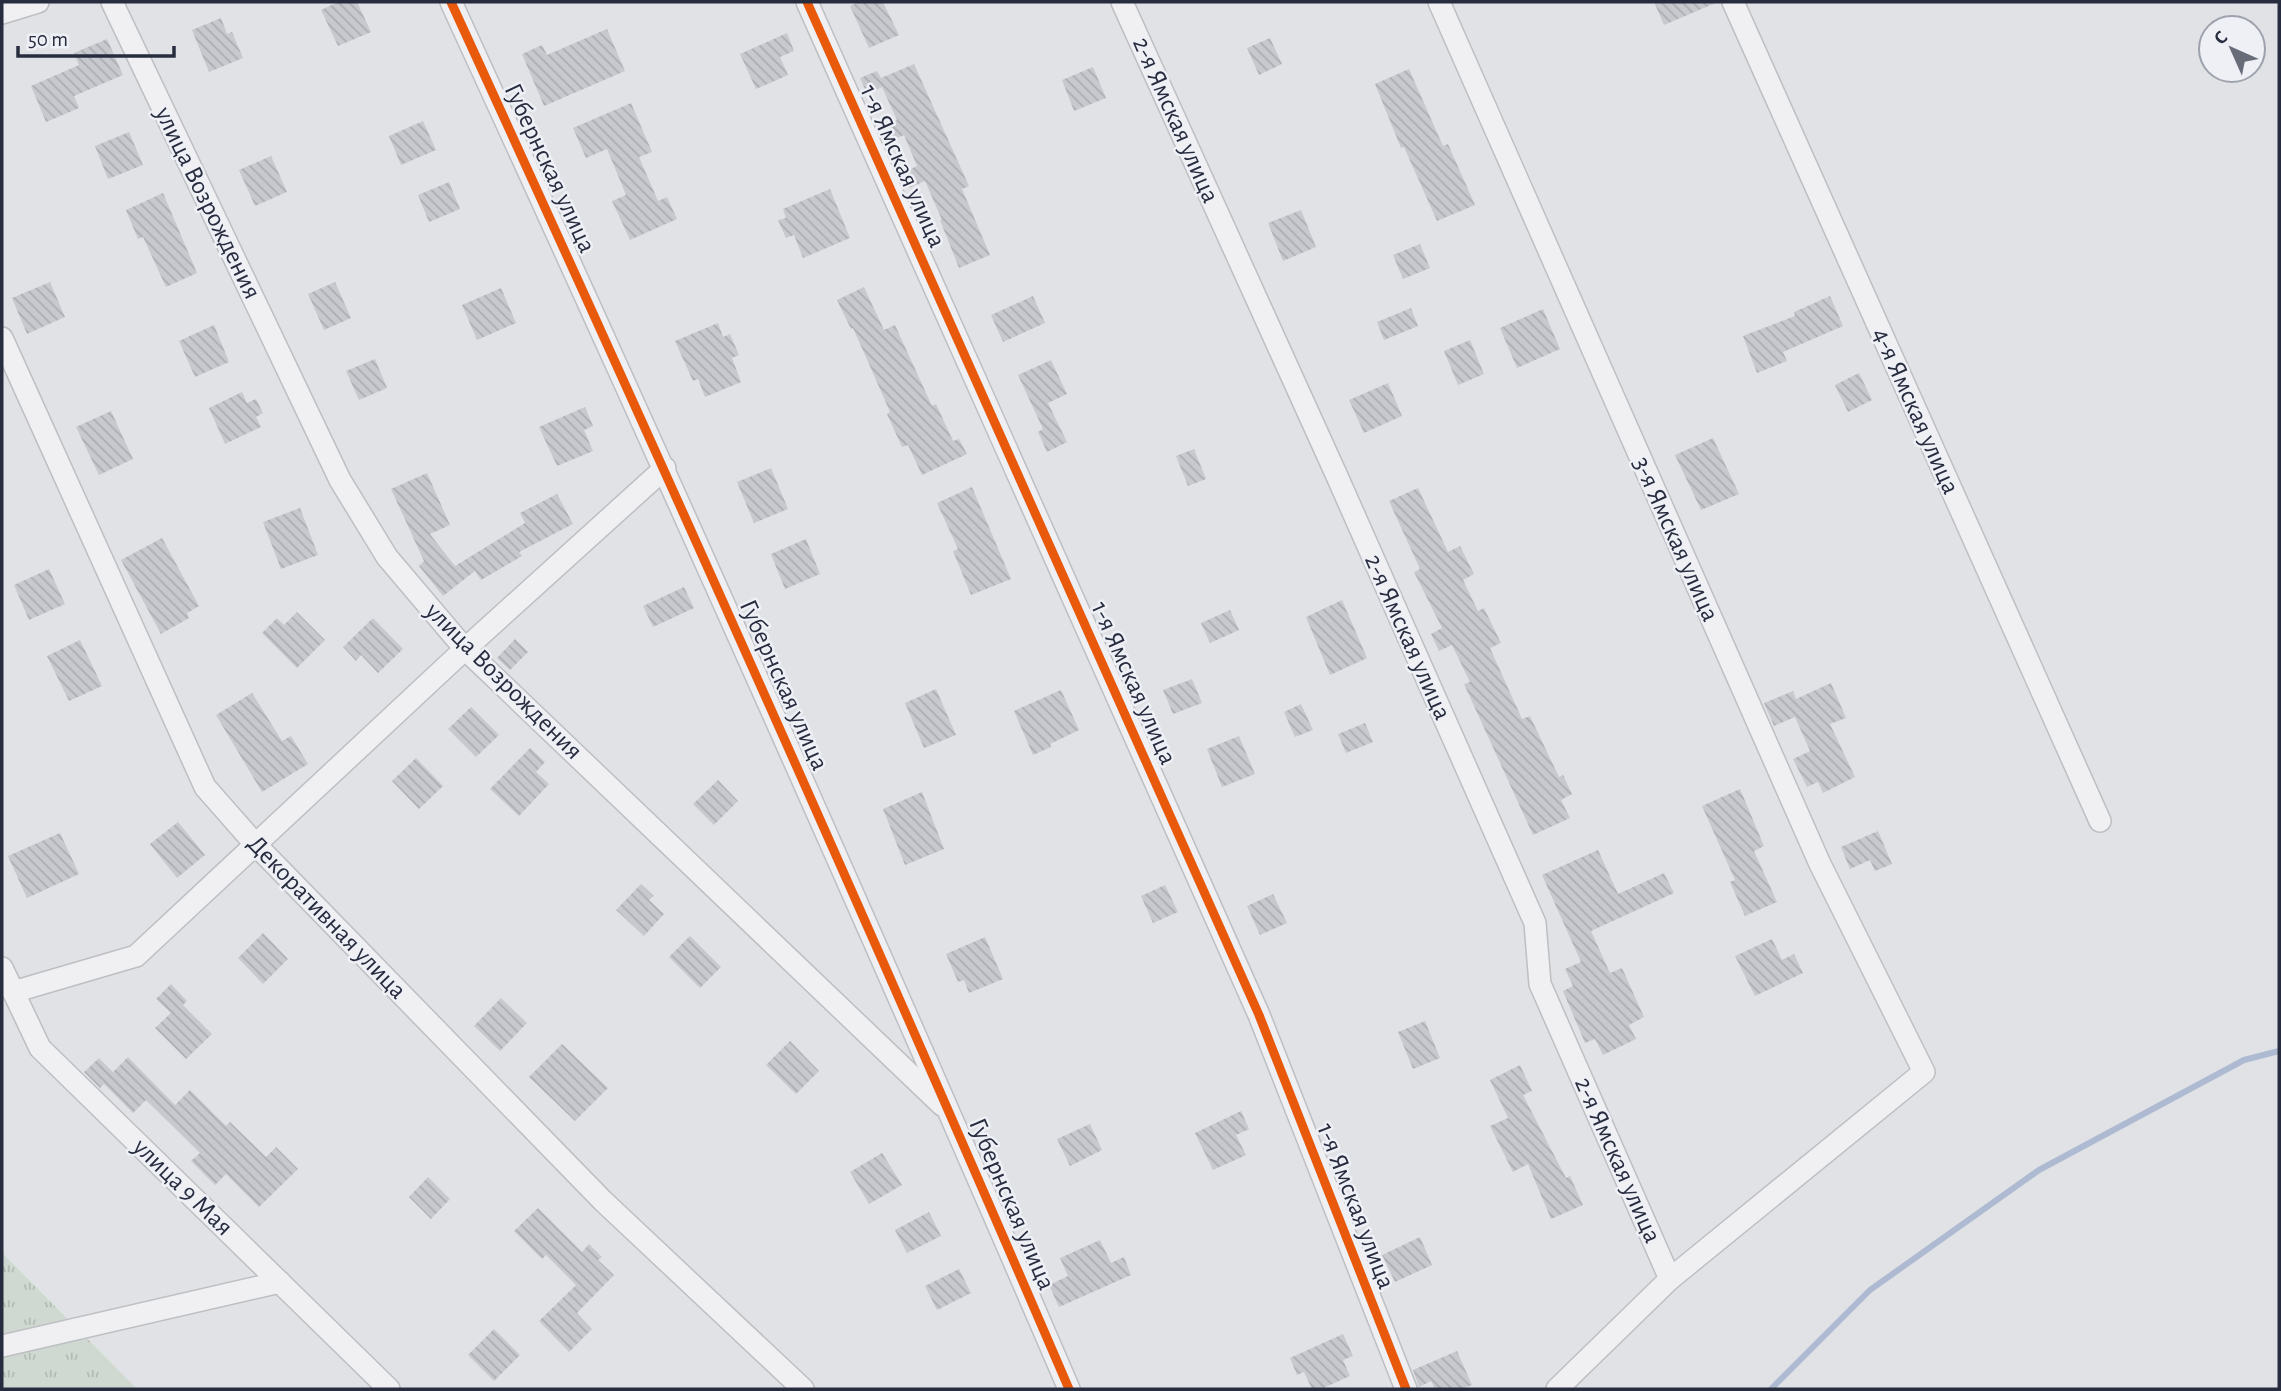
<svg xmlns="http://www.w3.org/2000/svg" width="2281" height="1391" viewBox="0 0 2281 1391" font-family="'Alegreya Sans',sans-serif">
  <defs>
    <pattern id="grass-tufts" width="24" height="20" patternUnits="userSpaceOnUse" patternTransform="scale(1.75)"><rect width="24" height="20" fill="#cfd9d1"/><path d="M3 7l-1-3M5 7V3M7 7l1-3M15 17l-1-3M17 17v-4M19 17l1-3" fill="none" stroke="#b2bab4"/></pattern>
    <pattern id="building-back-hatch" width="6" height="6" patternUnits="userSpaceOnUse" patternTransform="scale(1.75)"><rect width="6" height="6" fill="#c8c9ce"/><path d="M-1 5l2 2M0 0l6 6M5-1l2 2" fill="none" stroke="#acadb2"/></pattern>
  </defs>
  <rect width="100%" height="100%" fill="#e0e2e6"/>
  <!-- grass -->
  <path fill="url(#grass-tufts)" d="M 2,1253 L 137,1389 L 2,1389 Z"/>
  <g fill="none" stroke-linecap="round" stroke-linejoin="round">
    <!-- stream -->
    <path stroke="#aebad1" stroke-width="6" d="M 1771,1389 L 1870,1290 L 2039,1170 L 2244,1060 L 2279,1051"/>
  </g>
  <!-- building -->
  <path fill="url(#building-back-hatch)" d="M 338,2 L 357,2 L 371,32 L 338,46 L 321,10 Z
    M 859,2 L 883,2 L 899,35 L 869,48 L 850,6 Z
    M 1654,2 L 1718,2 L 1664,25 Z
    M 221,18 L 227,34 L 232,32 L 243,58 L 209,72 L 192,30 Z
    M 607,29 L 625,71 L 544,106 L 522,54 L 542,45 L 547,55 Z
    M 787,33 L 794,51 L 780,57 L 788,75 L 756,89 L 740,54 Z
    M 1270,38 L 1282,64 L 1259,75 L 1247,48 Z
    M 107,39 L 123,75 L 74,96 L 79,108 L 46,122 L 31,86 L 79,65 L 74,53 Z
    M 914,64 L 969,186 L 962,189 L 990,255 L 959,268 L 940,220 L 942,220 L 925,181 L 909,188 L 903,173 L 917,166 L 904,135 L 888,142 L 881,127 L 897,120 L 882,87 L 867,94 L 860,78 L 877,71 L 881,78 Z
    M 1093,67 L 1106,98 L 1074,111 L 1062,80 Z
    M 1409,69 L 1443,146 L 1448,144 L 1475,205 L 1437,221 L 1404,147 L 1401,148 L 1375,84 Z
    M 631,103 L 652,152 L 639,157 L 658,201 L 667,197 L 677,219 L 630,240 L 612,201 L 626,195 L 607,149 L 586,158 L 573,128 Z
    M 423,121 L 436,150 L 401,165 L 389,136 Z
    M 129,132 L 143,165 L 108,179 L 95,146 Z
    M 271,156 L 287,192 L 255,206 L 239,170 Z
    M 449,182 L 460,209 L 429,222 L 418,195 Z
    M 830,189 L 850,238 L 803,258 L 794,235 L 786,238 L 778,220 L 786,218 L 783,209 Z
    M 163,193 L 197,273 L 166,287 L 143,237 L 138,239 L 126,210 Z
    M 1301,210 L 1316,247 L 1283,261 L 1268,223 Z
    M 1420,244 L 1430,268 L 1403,279 L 1393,255 Z
    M 50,282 L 65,317 L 27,334 L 12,298 Z
    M 335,282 L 351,318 L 324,330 L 308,294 Z
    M 864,287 L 884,330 L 895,325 L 932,406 L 936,404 L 953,441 L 959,439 L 967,454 L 922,475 L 908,445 L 902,447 L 887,414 L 890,412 L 869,364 L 853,328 L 851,329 L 837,300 Z
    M 501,288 L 516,323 L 477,340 L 462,305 Z
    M 1033,296 L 1045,323 L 1003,342 L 991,315 Z
    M 1830,296 L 1843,326 L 1783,352 L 1787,361 L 1757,373 L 1743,336 L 1795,316 L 1794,312 Z
    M 1411,308 L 1418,326 L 1384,340 L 1377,322 Z
    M 1543,309 L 1560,349 L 1517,368 L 1500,328 Z
    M 718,323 L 723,337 L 730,334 L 739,355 L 732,358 L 741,382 L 705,397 L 698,379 L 693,381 L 675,341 Z
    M 214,325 L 229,362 L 195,377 L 179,341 Z
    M 1470,340 L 1484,374 L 1458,385 L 1444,351 Z
    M 375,359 L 387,388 L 359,400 L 346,371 Z
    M 1051,360 L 1067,394 L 1048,403 L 1067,442 L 1047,452 L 1038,432 L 1043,429 L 1018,375 Z
    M 1859,373 L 1872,400 L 1848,412 L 1835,385 Z
    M 1388,383 L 1402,416 L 1364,433 L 1349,400 Z
    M 242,392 L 247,403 L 256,399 L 263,413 L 256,417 L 261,427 L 225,444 L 209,408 Z
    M 585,407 L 593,426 L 584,430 L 593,451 L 557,466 L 539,427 Z
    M 111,411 L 133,459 L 99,475 L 76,427 Z
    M 1713,438 L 1739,494 L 1701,510 L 1675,455 Z
    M 1194,449 L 1206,479 L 1188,486 L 1176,456 Z
    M 771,468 L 788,509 L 754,523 L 737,482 Z
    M 427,473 L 450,525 L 430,534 L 455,566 L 525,523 L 520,513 L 557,494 L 573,524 L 519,552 L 522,556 L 481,580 L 475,571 L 443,596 L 419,566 L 424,561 L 391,489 Z
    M 972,487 L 1011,579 L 971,595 L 953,551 L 958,549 L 937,503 Z
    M 1418,488 L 1448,552 L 1460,546 L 1474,574 L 1463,580 L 1478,611 L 1484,608 L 1501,643 L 1490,648 L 1522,719 L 1530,716 L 1559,777 L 1563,775 L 1572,794 L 1561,800 L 1570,818 L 1533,835 L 1464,684 L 1470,682 L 1452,645 L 1439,651 L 1431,634 L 1442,628 L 1414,572 L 1420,569 L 1389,501 Z
    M 300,508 L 318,555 L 281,569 L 263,522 Z
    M 162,538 L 199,606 L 187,613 L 189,618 L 161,634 L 121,560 Z
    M 806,539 L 820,574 L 785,589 L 771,554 Z
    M 49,569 L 65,604 L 29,620 L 14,585 Z
    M 684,587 L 694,608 L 653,627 L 643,606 Z
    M 1342,600 L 1367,658 L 1330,675 L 1306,617 Z
    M 1230,610 L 1239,630 L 1210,643 L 1201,623 Z
    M 297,612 L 325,640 L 297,668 L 262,633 L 277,618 L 284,625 Z
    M 373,618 L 403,649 L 378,673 L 361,655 L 356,661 L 343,647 Z
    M 515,639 L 528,652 L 510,670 L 497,658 Z
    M 80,640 L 102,686 L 69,701 L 47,656 Z
    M 1192,679 L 1202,703 L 1173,714 L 1163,690 Z
    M 1831,683 L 1846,718 L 1830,724 L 1855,777 L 1823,793 L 1818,782 L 1807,787 L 1793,759 L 1810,751 L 1795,717 L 1774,726 L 1764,703 L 1793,691 L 1796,699 Z
    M 936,689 L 956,735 L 924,748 L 905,703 Z
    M 1061,690 L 1079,730 L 1050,744 L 1051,747 L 1033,755 L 1014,711 Z
    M 252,693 L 282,741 L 291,736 L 308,764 L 262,792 L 216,715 Z
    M 1301,704 L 1313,730 L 1295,737 L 1284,712 Z
    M 471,707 L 499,735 L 476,757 L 448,729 Z
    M 1365,723 L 1373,742 L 1346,753 L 1338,734 Z
    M 1239,736 L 1255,774 L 1222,787 L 1207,749 Z
    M 530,748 L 545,762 L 536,772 L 549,784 L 519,816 L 490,789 Z
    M 416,758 L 443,786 L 419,809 L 392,781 Z
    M 718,780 L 738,801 L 714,825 L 693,804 Z
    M 1740,789 L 1764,846 L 1754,851 L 1777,902 L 1745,916 L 1730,882 L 1735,880 L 1702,806 Z
    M 922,792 L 944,849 L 905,865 L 883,809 Z
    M 178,822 L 205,855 L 177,878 L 150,844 Z
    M 1878,831 L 1892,864 L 1875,871 L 1870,860 L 1850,869 L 1841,847 Z
    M 60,833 L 79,874 L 27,898 L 8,856 Z
    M 1598,850 L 1618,894 L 1664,873 L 1674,893 L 1591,931 L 1610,973 L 1622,968 L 1644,1017 L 1629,1025 L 1636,1039 L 1603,1055 L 1595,1039 L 1585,1043 L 1563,991 L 1573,986 L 1565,969 L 1581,962 L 1542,875 Z
    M 641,884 L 654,896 L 649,900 L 664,914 L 644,936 L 616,910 Z
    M 1165,885 L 1178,912 L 1153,923 L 1141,896 Z
    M 1273,894 L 1287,923 L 1260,935 L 1247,906 Z
    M 263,933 L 288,959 L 263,984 L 238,958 Z
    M 690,936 L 721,967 L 700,988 L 669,957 Z
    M 985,937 L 1003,979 L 969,993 L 964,980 L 958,982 L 946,954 Z
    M 1772,939 L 1782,960 L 1794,954 L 1803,973 L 1755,996 L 1735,956 Z
    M 171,984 L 187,1001 L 183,1005 L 212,1034 L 186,1059 L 155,1028 L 171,1013 L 156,999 Z
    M 501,998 L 527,1023 L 500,1051 L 474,1026 Z
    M 1425,1021 L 1440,1058 L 1413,1069 L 1398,1032 Z
    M 790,1041 L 819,1071 L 796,1094 L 766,1065 Z
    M 562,1044 L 608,1088 L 575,1121 L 529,1077 Z
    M 128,1057 L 175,1105 L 190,1090 L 226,1126 L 230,1122 L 266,1157 L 276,1147 L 298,1169 L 259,1207 L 226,1174 L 215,1185 L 191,1161 L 200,1153 L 146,1100 L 133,1113 L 104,1084 L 100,1088 L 84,1072 L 99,1058 L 113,1072 Z
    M 1520,1065 L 1532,1091 L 1523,1095 L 1566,1178 L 1570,1176 L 1583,1205 L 1551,1219 L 1528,1164 L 1513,1172 L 1490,1126 L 1508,1118 L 1490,1080 Z
    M 1241,1111 L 1249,1129 L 1236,1135 L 1246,1155 L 1213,1170 L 1195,1133 Z
    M 1090,1124 L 1102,1150 L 1070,1166 L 1057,1139 Z
    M 882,1153 L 902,1185 L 869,1204 L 850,1172 Z
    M 428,1177 L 450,1199 L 431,1219 L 409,1197 Z
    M 538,1208 L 582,1252 L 589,1244 L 602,1257 L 598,1260 L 614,1275 L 577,1313 L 592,1329 L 569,1352 L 539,1321 L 576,1285 L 546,1255 L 542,1259 L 514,1231 Z
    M 929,1212 L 941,1236 L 907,1253 L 895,1230 Z
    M 1420,1237 L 1432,1265 L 1395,1282 L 1382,1255 Z
    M 1100,1240 L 1111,1263 L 1124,1257 L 1131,1275 L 1059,1307 L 1049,1285 L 1068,1276 L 1060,1258 Z
    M 959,1269 L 971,1293 L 937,1310 L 925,1286 Z
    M 494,1329 L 520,1355 L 494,1381 L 468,1355 Z
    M 1343,1334 L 1353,1356 L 1343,1360 L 1350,1376 L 1321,1389 L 1312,1389 L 1304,1372 L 1297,1375 L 1290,1358 Z
    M 1457,1351 L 1472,1385 L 1461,1389 L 1435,1389 L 1431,1381 L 1419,1387 L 1413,1370 Z"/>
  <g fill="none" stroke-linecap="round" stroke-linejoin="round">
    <!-- minor casing -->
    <g stroke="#bdbfc3" stroke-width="24">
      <path id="minor" d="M 112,2 L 340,480 L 387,557 L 465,649 L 942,1105
        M 451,2 C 662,462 869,924 1069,1389
        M 807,2 L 1259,1015 L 1406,1389
        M 1122,2 L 1336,474 L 1535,923 L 1540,984 L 1670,1279
        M 1439,2 L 1820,864 L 1924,1072 L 1670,1279 L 1557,1389
        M 1733,2 L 2100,821
        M 2,13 L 38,2
        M 2,338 L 205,787 L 256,845 L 603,1201 L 803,1389
        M 2,968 L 40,1048 L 389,1389
        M 13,992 L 136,956 L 465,649 L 665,468
        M 2,1346 L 280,1282"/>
    </g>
    <!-- minor -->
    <use href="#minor" stroke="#f0f0f2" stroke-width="21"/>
    <!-- cycleway casing -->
    <g stroke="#eef0f6" stroke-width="13">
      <path id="cycleway" d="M 451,2 C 662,462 869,924 1069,1389
        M 807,2 L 1259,1015 L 1406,1389"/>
    </g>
    <!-- cycleway -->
    <use href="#cycleway" stroke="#e8590c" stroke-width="9"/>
  </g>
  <g text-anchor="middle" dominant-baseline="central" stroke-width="5" stroke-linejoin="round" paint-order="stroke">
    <!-- street labels -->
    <g font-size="26" fill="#272c3f" stroke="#eef0f6">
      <text transform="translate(1176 120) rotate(66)">2-я Ямская улица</text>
      <text transform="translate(903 166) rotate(66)">1-я Ямская улица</text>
      <text transform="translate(550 168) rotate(65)">Губернская улица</text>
      <text transform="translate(208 203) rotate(64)">улица Возрождения</text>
      <text transform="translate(1916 411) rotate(66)">4-я Ямская улица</text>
      <text transform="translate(1676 539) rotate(66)">3-я Ямская улица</text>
      <text transform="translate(1408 637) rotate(66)">2-я Ямская улица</text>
      <text transform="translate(504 681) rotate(45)">улица Возрождения</text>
      <text transform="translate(1134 683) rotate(66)">1-я Ямская улица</text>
      <text transform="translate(784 685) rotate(66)">Губернская улица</text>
      <text transform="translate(327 917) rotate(46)">Декоративная улица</text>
      <text transform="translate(1618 1160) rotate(66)">2-я Ямская улица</text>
      <text transform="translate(183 1187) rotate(44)">улица 9 Мая</text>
      <text transform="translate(1012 1204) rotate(67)">Губернская улица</text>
      <text transform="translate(1356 1206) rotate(69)">1-я Ямская улица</text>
    </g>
  </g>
  <!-- border -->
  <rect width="2281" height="1391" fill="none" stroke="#272c3f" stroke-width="7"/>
  <!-- north arrow -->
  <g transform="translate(2232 49) rotate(315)"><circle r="33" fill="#eef0f6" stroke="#9ea2ad" stroke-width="2"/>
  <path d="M0-5L12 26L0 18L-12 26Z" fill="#686c79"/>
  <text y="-10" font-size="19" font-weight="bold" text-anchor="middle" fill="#272c3f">С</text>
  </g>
  <!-- scale -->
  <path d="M18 46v10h156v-10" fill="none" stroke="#272c3f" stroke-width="3.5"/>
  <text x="28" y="46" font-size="21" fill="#272c3f" stroke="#eef0f6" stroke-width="5" paint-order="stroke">50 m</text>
</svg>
